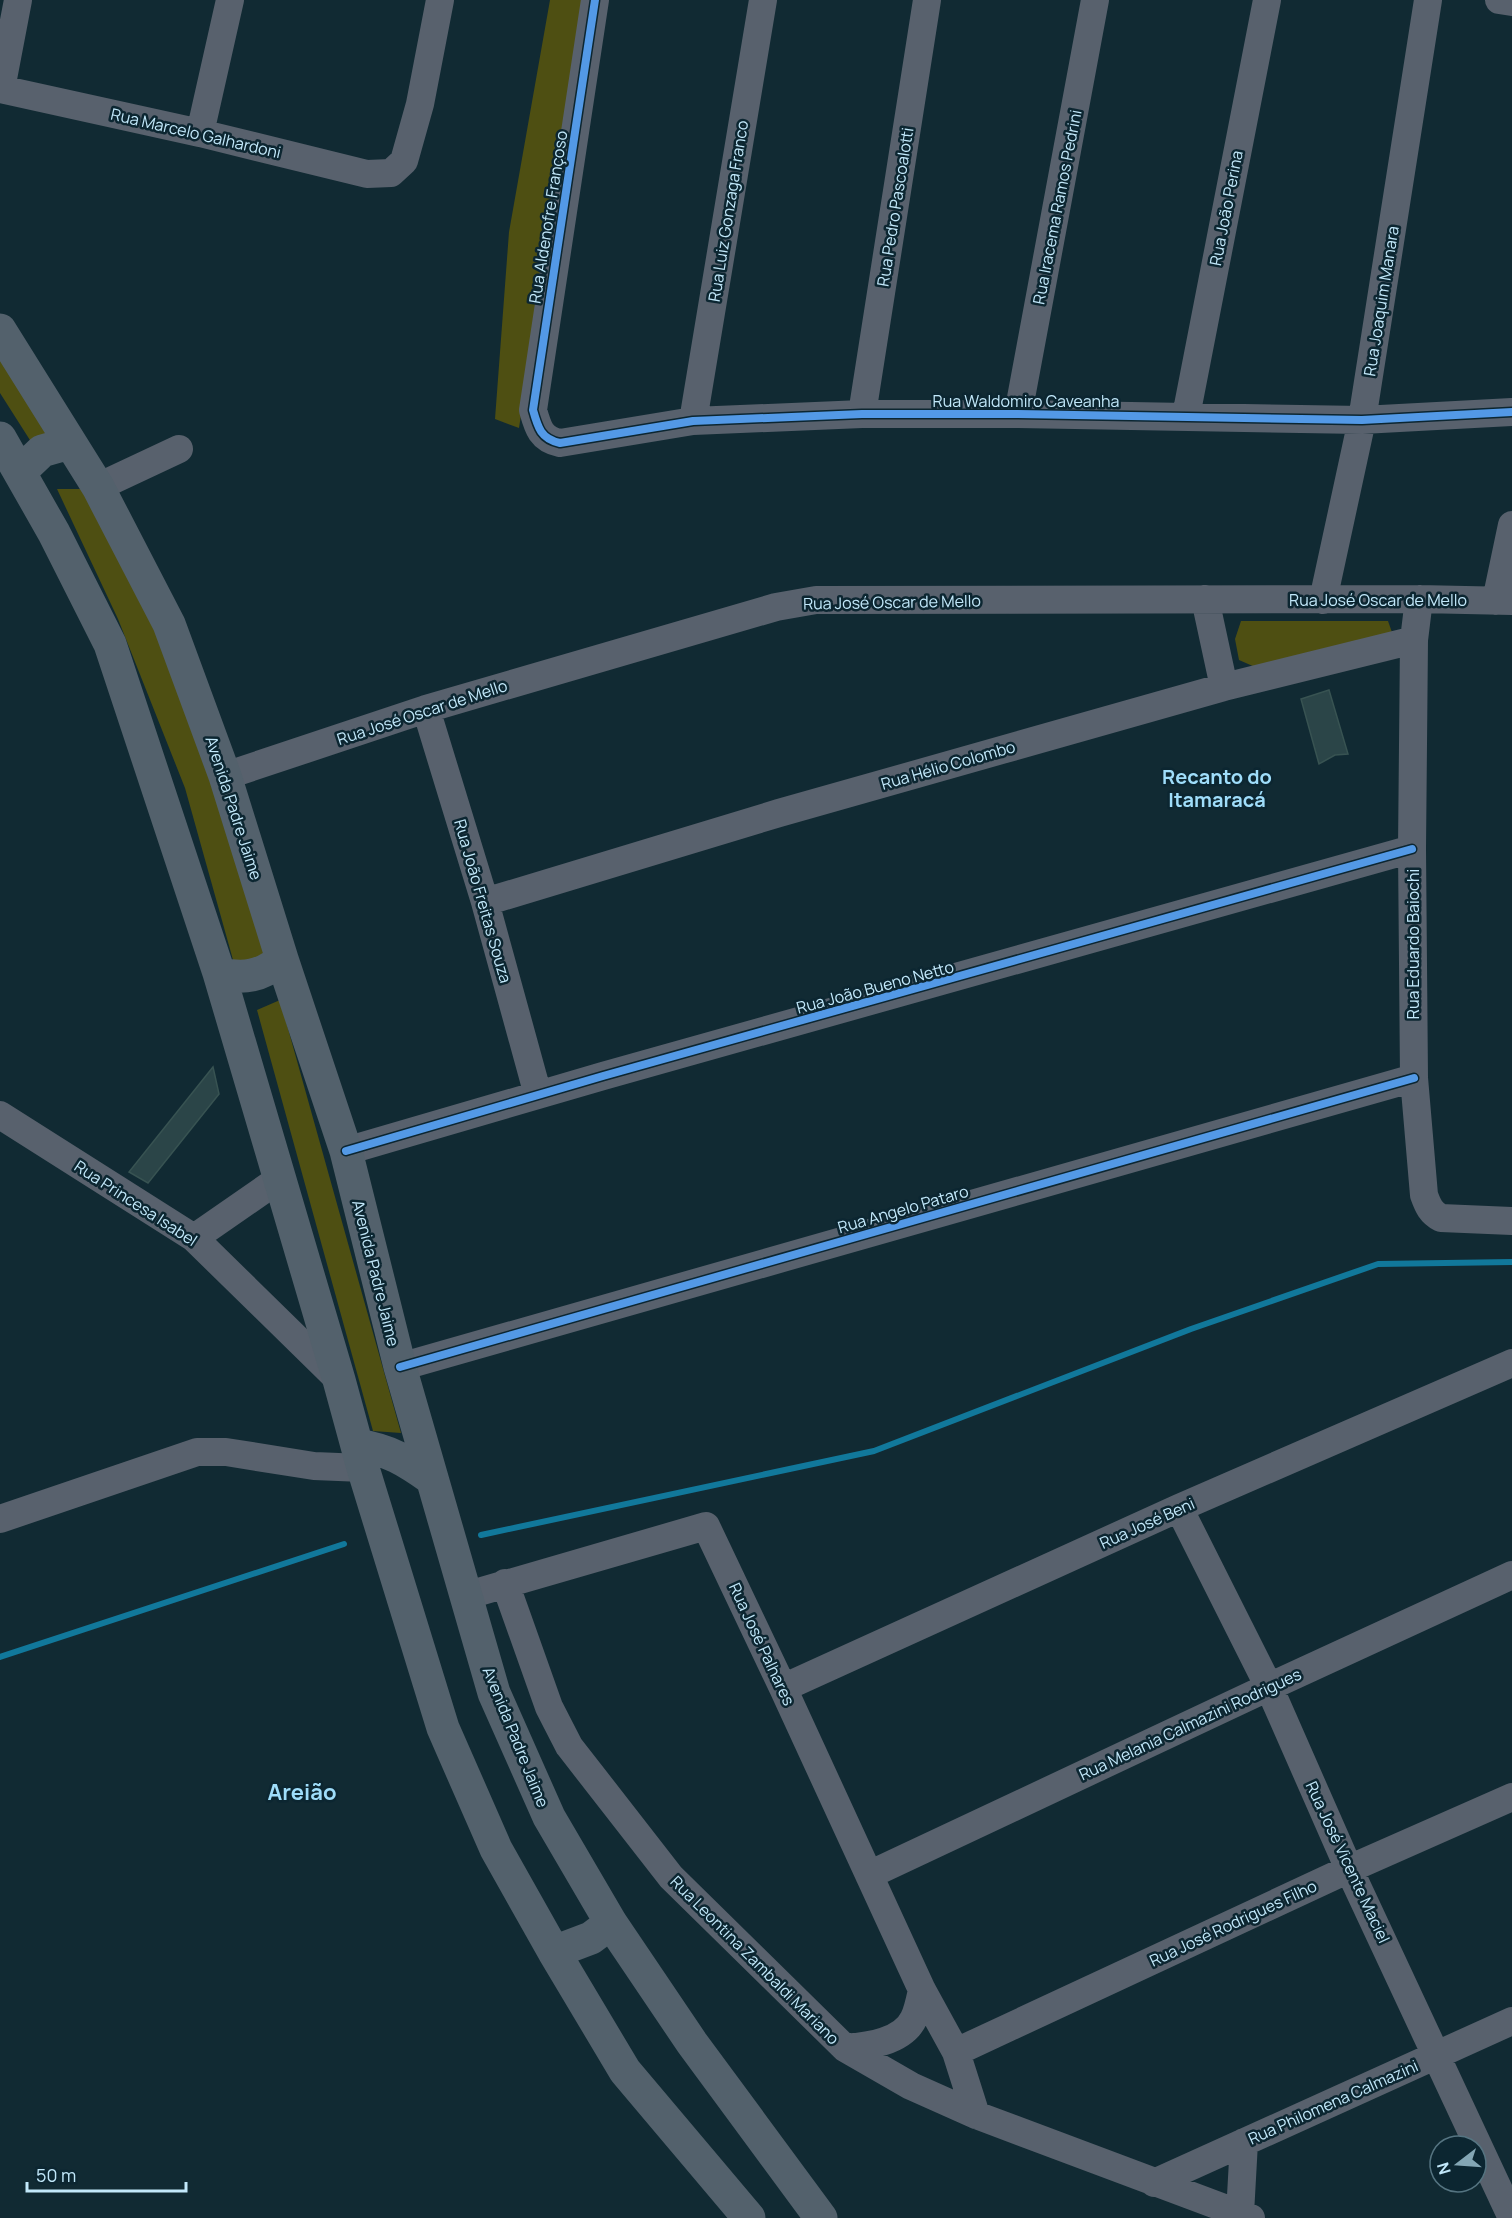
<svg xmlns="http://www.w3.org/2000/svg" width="1512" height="2218" viewBox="0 0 1512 2218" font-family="Manrope,sans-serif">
  <rect width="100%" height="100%" fill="#112a33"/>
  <!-- green -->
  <path fill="#4e4f12" d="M 550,0 L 586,0 L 519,428 L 495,419 L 509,232 Z
    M 0,349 L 55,433 L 35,448 L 0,393 Z
    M 57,489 L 81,489 L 158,625 L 272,955 L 235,967 L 185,788 L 118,619 Z
    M 1241,621 L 1388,621 L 1394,638 L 1255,667 L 1239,660 L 1235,639 Z
    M 280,1000 L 401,1433 L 373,1431 L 257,1010 Z"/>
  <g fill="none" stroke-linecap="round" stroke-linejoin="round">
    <!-- stream -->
    <path stroke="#11789b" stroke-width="6" d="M 481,1535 L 874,1451 L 1191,1329 L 1378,1264 L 1512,1262
      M 0,1657 L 344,1544"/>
  </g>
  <!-- building -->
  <path fill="#2b4548" stroke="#385352" stroke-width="1.5" d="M 1329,690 L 1348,754 L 1335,755 L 1319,764 L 1301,699 Z
    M 213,1067 L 219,1094 L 148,1183 L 129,1172 Z"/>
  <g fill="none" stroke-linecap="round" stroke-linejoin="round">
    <!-- minor -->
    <path stroke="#58616d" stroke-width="28" d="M 595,0 L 533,410 C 538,428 541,439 560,443 L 693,421 L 862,414 L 1018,414 L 1362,420 L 1512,412
      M 1499,0 L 1512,2
      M 0,89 L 200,133 L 367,174 L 391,173 L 404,161 L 420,104 L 440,0
      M 1,89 L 18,0
      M 200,133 L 230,0
      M 862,414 L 927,0
      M 1018,414 L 1095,0
      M 1186,416 L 1267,0
      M 693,421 L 763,0
      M 98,487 L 179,449
      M 1205,599 L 1224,687
      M 1419,599 L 1414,640 L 1412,849 L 1414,1078 L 1424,1195 C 1428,1206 1431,1213 1441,1218 L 1512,1221
      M 1323,600 L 1362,420 L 1428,0
      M 1496,601 L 1512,525
      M 426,709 L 485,902 L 538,1095
      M 225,776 L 426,709 L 776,607 L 816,600 L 1419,599 L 1512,601
      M 485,902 L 779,813 L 1224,687 L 1414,640
      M 0,1115 L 194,1238 L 339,1380
      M 346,1151 L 603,1076 L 1412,849
      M 194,1238 L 279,1179
      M 400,1367 L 1414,1078
      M 1179,1508 L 1269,1687 L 1349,1869 L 1512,2218
      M 0,1519 L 197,1452 L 226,1452 L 314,1466 L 363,1468
      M 505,1583 L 549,1707 L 569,1746 L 671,1877 L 845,2048 L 911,2086 L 976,2115 L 1251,2218
      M 465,1596 L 706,1526 L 783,1688 L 922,1990 L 956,2052 L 976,2115
      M 783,1688 L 1179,1508 L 1512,1363
      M 869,1875 L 1269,1687 L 1512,1575
      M 845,2048 C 868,2046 903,2042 914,2018 C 918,2010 920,1999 922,1990
      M 956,2052 L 1349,1869 L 1512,1797
      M 1154,2183 L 1512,2021
      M 1240,2214 L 1244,2142"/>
    <!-- major -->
    <path stroke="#53616c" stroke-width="33" d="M 0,330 L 98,487 L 169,624 L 225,776 L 282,959 L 346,1151 L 400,1367 L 494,1693 L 549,1817 L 611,1923 L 692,2043 L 821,2218
      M 0,438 L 54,533 L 110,644 L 219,973 L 339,1380 L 363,1468 L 443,1728 L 496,1849 L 554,1952 L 625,2071 L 749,2218
      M 21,471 L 42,451 L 70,443
      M 219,973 C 243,980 263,976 282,959
      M 357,1445 C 389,1450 405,1460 432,1479
      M 554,1952 L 591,1938 L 611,1923"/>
    <!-- cycleway casing -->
    <g stroke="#0c2631" stroke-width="11">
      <path id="cycleway" d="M 595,0 L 533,410 C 538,428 541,439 560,443 L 693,421 L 862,414 L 1018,414 L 1362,420 L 1512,412
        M 346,1151 L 603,1076 L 1412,849
        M 400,1367 L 1414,1078"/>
    </g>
    <!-- cycleway -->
    <use href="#cycleway" stroke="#5399e6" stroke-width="8"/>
  </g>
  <g text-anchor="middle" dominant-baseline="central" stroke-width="5" stroke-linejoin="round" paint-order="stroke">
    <!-- street labels -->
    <g font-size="16" fill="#c2e8fa" stroke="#0c2631">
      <text transform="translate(196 133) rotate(13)">Rua Marcelo Galhardoni</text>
      <text transform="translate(895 207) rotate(-81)">Rua Pedro Pascoalotti</text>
      <text transform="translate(1057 207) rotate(-79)">Rua Iracema Ramos Pedrini</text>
      <text transform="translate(1226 208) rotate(-79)">Rua João Perina</text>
      <text transform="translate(728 211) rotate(-81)">Rua Luiz Gonzaga Franco</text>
      <text transform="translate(548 217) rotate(-81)">Rua Aldenofre Françoso</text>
      <text transform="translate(1381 301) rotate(-81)">Rua Joaquim Manara</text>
      <text x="1026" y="401">Rua Waldomiro Caveanha</text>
      <text x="1378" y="600">Rua José Oscar de Mello</text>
      <text transform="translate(892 602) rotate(-1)">Rua José Oscar de Mello</text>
      <text transform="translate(422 712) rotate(-18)">Rua José Oscar de Mello</text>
      <text transform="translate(948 765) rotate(-16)">Rua Hélio Colombo</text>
      <text transform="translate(234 808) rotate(72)">Avenida Padre Jaime</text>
      <text transform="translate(483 901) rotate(74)">Rua João Freitas Souza</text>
      <text transform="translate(1413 944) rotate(-90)">Rua Eduardo Baiochi</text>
      <text transform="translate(875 987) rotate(-15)">Rua João Bueno Netto</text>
      <text transform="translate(136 1203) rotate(33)">Rua Princesa Isabel</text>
      <text transform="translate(903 1209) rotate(-16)">Rua Angelo Pataro</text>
      <text transform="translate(376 1273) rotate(76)">Avenida Padre Jaime</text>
      <text transform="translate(1147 1523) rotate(-24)">Rua José Beni</text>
      <text transform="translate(762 1644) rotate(65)">Rua José Palhares</text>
      <text transform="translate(1190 1724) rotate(-25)">Rua Melania Calmazini Rodrigues</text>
      <text transform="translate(516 1737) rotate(68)">Avenida Padre Jaime</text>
      <text transform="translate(1348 1862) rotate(65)">Rua José Vicente Maciel</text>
      <text transform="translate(1233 1923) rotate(-25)">Rua José Rodrigues Filho</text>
      <text transform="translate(755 1960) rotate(45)">Rua Leontina Zambaldi Mariano</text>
      <text transform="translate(1333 2102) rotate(-24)">Rua Philomena Calmazini</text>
    </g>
    <!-- quarter labels -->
    <g font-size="20" font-weight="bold" fill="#9fddfa" stroke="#0c2631">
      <text x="1217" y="776">Recanto do<tspan x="1217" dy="23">Itamaracá</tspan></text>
    </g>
    <!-- district labels -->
    <g font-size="22" font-weight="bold" fill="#9fddfa" stroke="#0c2631">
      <text x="302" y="1792">Areião</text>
    </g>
  </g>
  <!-- north arrow -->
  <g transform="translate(1458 2164) rotate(253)"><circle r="28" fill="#0c2631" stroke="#557481" stroke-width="1.5"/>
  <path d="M0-4.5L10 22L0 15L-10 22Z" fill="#84a6b4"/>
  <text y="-9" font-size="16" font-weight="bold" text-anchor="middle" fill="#c2e8fa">N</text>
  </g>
  <!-- scale -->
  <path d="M27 2182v9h159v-9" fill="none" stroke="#c2e8fa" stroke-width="3"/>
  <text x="36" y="2182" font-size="18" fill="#c2e8fa" stroke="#0c2631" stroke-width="4.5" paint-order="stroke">50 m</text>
</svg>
